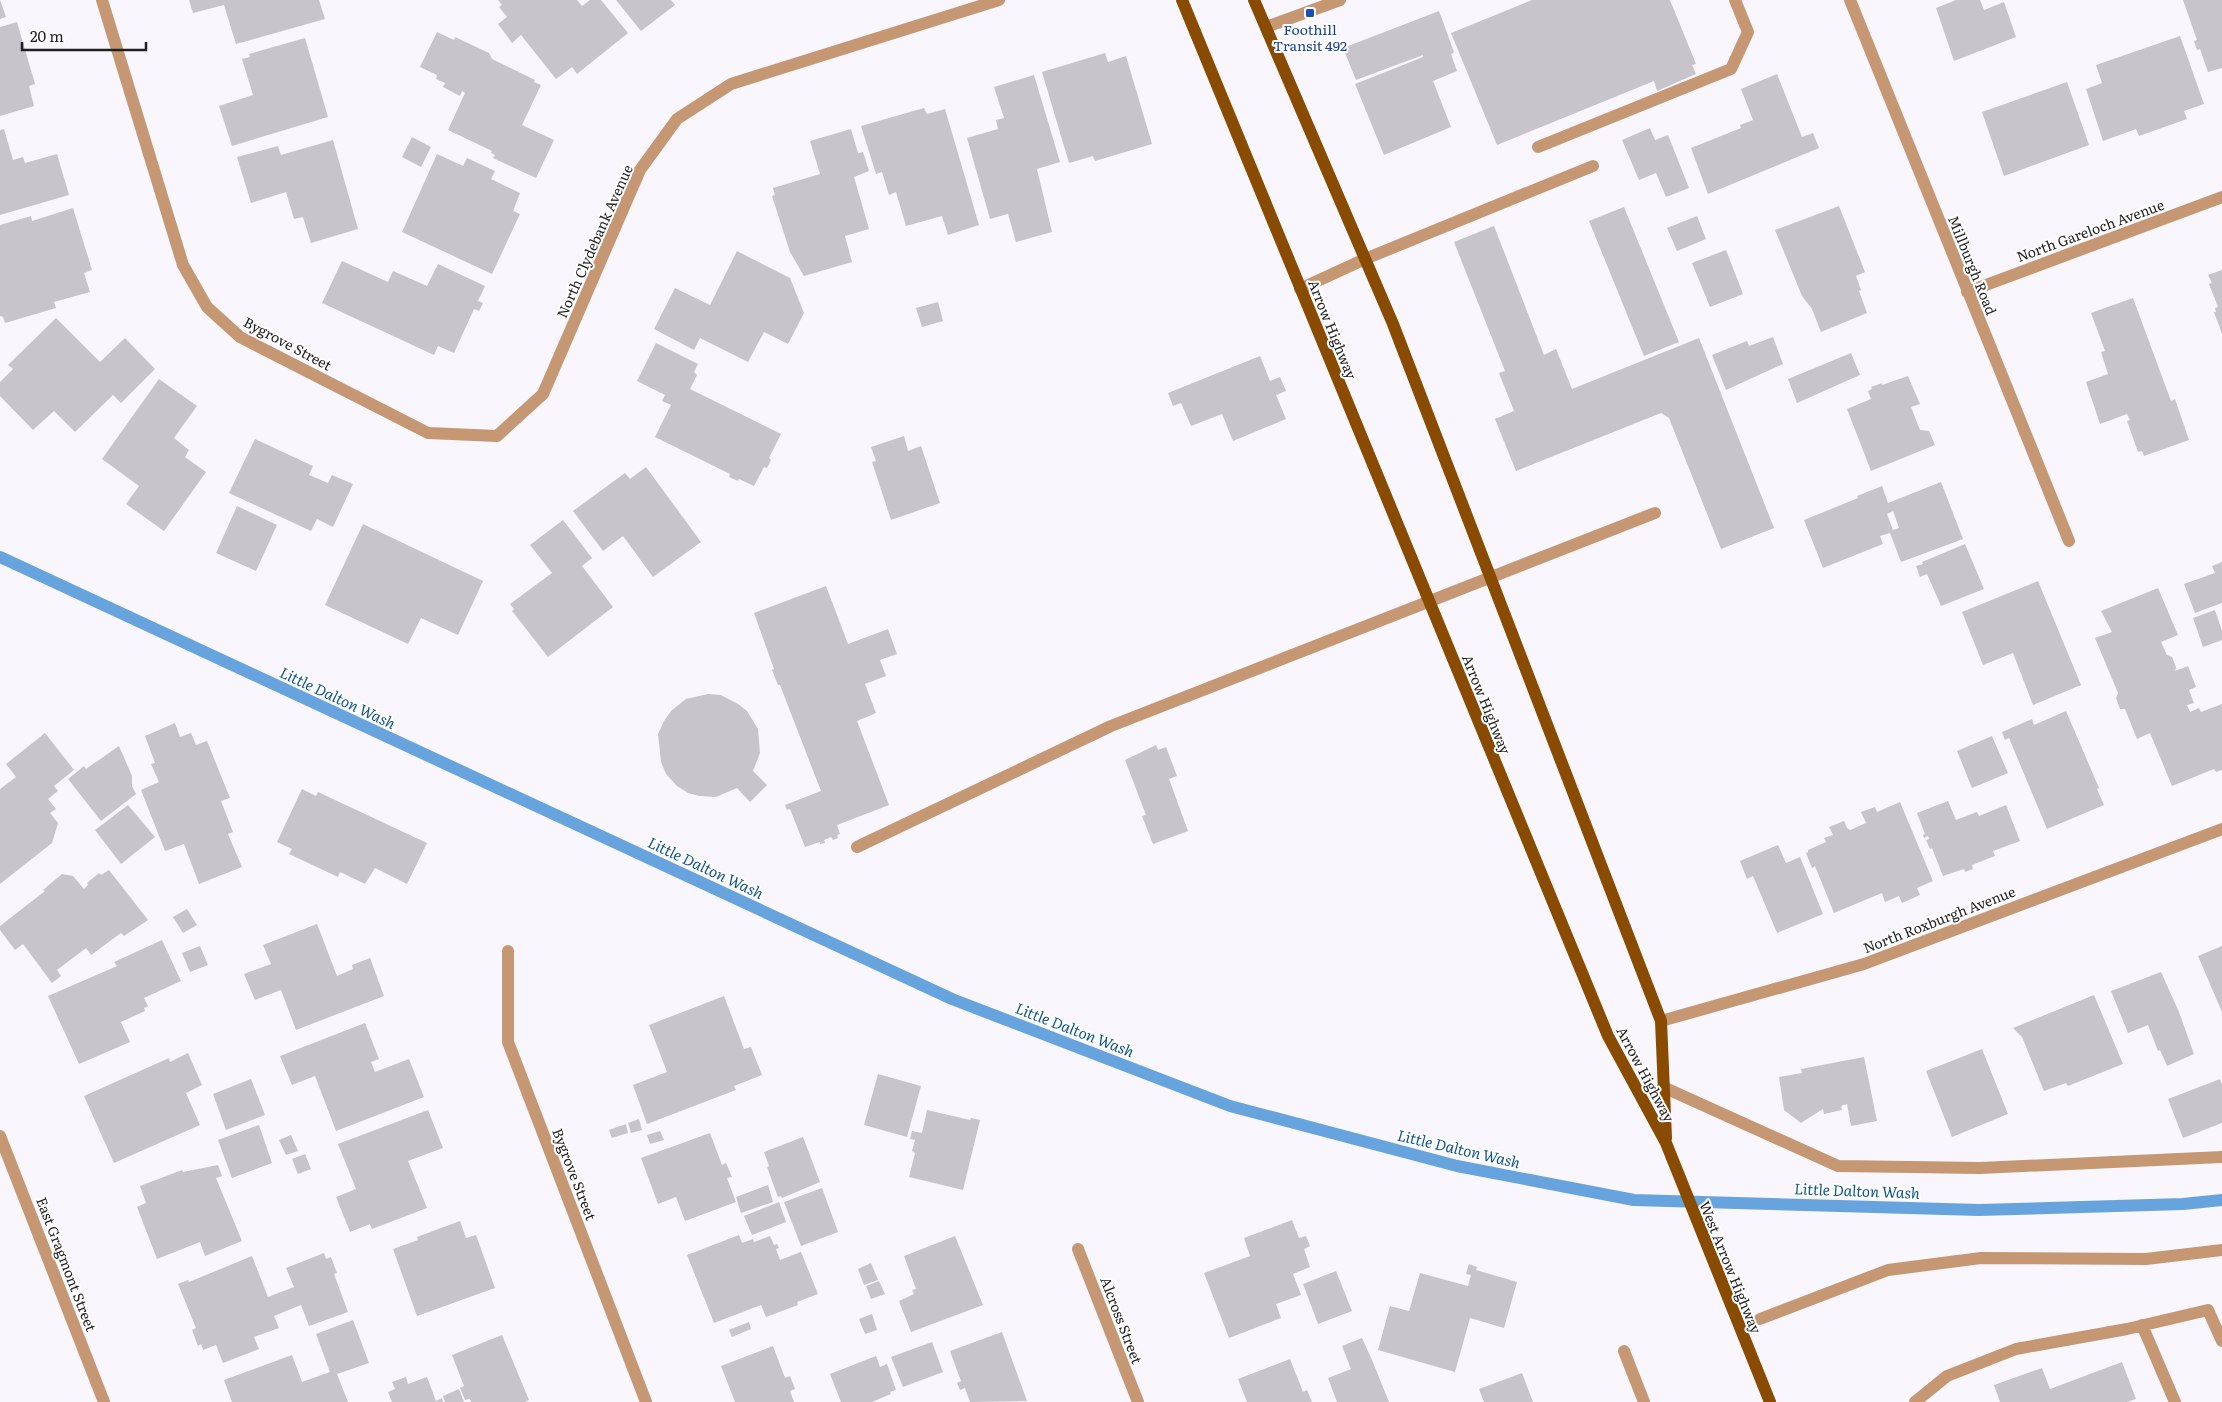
<svg xmlns="http://www.w3.org/2000/svg" width="2222" height="1402" viewBox="0 0 2222 1402" font-family="Literata,serif">
  <rect width="100%" height="100%" fill="#f9f6fd"/>
  <g fill="none" stroke-linecap="round" stroke-linejoin="round">
    <!-- stream -->
    <path stroke="#67a4dd" stroke-width="12" d="M 0,557 L 952,999 L 1230,1106 L 1457,1166 L 1634,1200 L 1979,1210 L 2183,1204 L 2222,1200"/>
  </g>
  <!-- building -->
  <path fill="#c8c4cb" fill-rule="evenodd" d="M 0,0 L 6,17 L 0,19 Z
    M 189,0 L 319,0 L 325,19 L 236,44 L 224,5 L 193,13 Z
    M 498,0 L 577,0 L 582,6 L 590,0 L 601,0 L 628,33 L 577,74 L 572,67 L 556,79 L 521,35 L 512,43 L 498,24 L 507,17 L 499,7 L 502,5 Z
    M 616,0 L 671,0 L 675,5 L 641,31 Z
    M 1532,0 L 1670,0 L 1696,64 L 1692,65 L 1696,74 L 1657,91 L 1654,81 L 1497,145 L 1451,33 Z
    M 1956,0 L 1980,0 L 1984,10 L 2004,2 L 2016,37 L 1954,61 L 1936,8 Z
    M 2183,0 L 2222,0 L 2222,68 L 2208,72 L 2200,49 L 2197,50 L 2194,41 L 2197,40 Z
    M 1439,11 L 1454,52 L 1451,54 L 1457,71 L 1433,81 L 1451,127 L 1384,155 L 1355,84 L 1423,57 L 1423,55 L 1356,80 L 1343,48 Z
    M 17,22 L 35,84 L 29,86 L 34,106 L 0,116 L 0,27 Z
    M 437,32 L 454,40 L 455,37 L 489,53 L 492,59 L 535,80 L 534,82 L 541,85 L 522,125 L 554,140 L 536,178 L 493,158 L 495,155 L 491,153 L 492,151 L 448,130 L 465,93 L 462,91 L 460,96 L 443,87 L 445,83 L 436,79 L 437,75 L 420,67 Z
    M 2180,36 L 2204,104 L 2184,111 L 2187,119 L 2139,136 L 2136,129 L 2103,141 L 2086,89 L 2102,83 L 2096,65 Z
    M 305,38 L 328,117 L 232,146 L 219,106 L 253,95 L 242,59 L 250,57 L 249,54 Z
    M 1105,53 L 1108,62 L 1126,56 L 1152,144 L 1095,161 L 1093,156 L 1069,163 L 1042,72 Z
    M 1777,74 L 1802,137 L 1813,133 L 1819,148 L 1708,194 L 1691,148 L 1741,128 L 1740,125 L 1753,120 L 1741,89 Z
    M 1034,75 L 1060,162 L 1037,169 L 1052,232 L 1016,242 L 1008,214 L 990,219 L 967,138 L 998,129 L 996,120 L 1004,118 L 994,87 Z
    M 2067,82 L 2089,145 L 2004,176 L 1982,112 Z
    M 924,108 L 927,114 L 945,109 L 979,225 L 948,235 L 942,216 L 906,226 L 896,192 L 889,195 L 882,172 L 876,174 L 861,126 Z
    M 1650,128 L 1655,140 L 1668,135 L 1689,188 L 1666,197 L 1656,173 L 1639,180 L 1622,140 Z
    M 4,129 L 13,160 L 23,157 L 25,163 L 57,154 L 69,195 L 0,215 L 0,130 Z
    M 851,129 L 858,153 L 863,152 L 869,171 L 854,177 L 869,229 L 845,236 L 852,262 L 804,276 L 790,252 L 772,196 L 775,195 L 773,188 L 820,174 L 810,141 Z
    M 412,137 L 431,147 L 421,167 L 402,157 Z
    M 333,140 L 358,229 L 311,243 L 303,217 L 294,219 L 286,192 L 251,203 L 237,157 L 278,146 L 281,155 Z
    M 437,154 L 463,166 L 467,158 L 495,171 L 491,179 L 520,193 L 513,211 L 520,214 L 492,274 L 402,232 Z
    M 1839,206 L 1865,272 L 1856,276 L 1861,290 L 1859,291 L 1867,313 L 1821,332 L 1812,309 L 1802,296 L 1775,230 Z
    M 1624,207 L 1679,342 L 1644,356 L 1589,221 Z
    M 73,208 L 92,270 L 84,273 L 90,292 L 54,302 L 56,308 L 5,323 L 3,317 L 0,316 L 0,225 L 31,216 L 32,221 Z
    M 1697,216 L 1706,239 L 1677,251 L 1667,228 Z
    M 1494,226 L 1544,355 L 1556,349 L 1572,389 L 1699,338 L 1774,528 L 1721,549 L 1669,418 L 1661,413 L 1516,471 L 1495,419 L 1514,411 L 1499,373 L 1505,371 L 1454,242 Z
    M 1726,250 L 1743,294 L 1710,307 L 1692,263 Z
    M 737,251 L 790,278 L 804,313 L 788,344 L 764,332 L 748,362 L 700,338 L 694,350 L 654,329 L 675,288 L 710,305 Z
    M 342,261 L 388,282 L 393,271 L 427,286 L 438,264 L 485,286 L 478,301 L 483,303 L 479,311 L 474,309 L 454,353 L 438,346 L 434,355 L 322,303 Z
    M 2222,270 L 2222,334 L 2214,312 L 2216,312 L 2215,308 L 2218,307 L 2209,284 L 2212,283 L 2208,275 Z
    M 2133,298 L 2171,401 L 2175,399 L 2189,440 L 2144,456 L 2142,451 L 2138,452 L 2127,421 L 2130,420 L 2127,414 L 2100,424 L 2086,382 L 2108,374 L 2101,352 L 2105,351 L 2091,313 Z
    M 938,302 L 943,321 L 922,327 L 916,308 Z
    M 56,318 L 100,362 L 125,338 L 155,369 L 121,403 L 113,395 L 75,432 L 54,411 L 33,430 L 0,396 L 0,382 L 13,369 L 8,365 Z
    M 1773,337 L 1783,364 L 1726,390 L 1712,355 L 1747,341 L 1749,346 Z
    M 656,343 L 698,364 L 694,372 L 697,375 L 690,389 L 781,434 L 769,458 L 771,460 L 767,468 L 764,467 L 754,486 L 739,479 L 738,481 L 729,477 L 730,474 L 655,437 L 671,405 L 662,401 L 665,395 L 637,381 Z
    M 1851,353 L 1860,375 L 1797,403 L 1788,379 Z
    M 1260,356 L 1270,381 L 1280,377 L 1286,391 L 1276,395 L 1286,419 L 1233,441 L 1222,414 L 1191,426 L 1181,403 L 1173,406 L 1168,393 Z
    M 1908,376 L 1920,404 L 1911,407 L 1920,430 L 1929,431 L 1935,445 L 1871,471 L 1847,409 L 1871,399 L 1868,391 L 1872,389 L 1871,387 L 1882,383 L 1882,385 Z
    M 159,379 L 197,406 L 174,438 L 189,450 L 185,457 L 206,472 L 164,531 L 126,504 L 139,486 L 102,459 Z
    M 904,436 L 908,451 L 921,446 L 940,503 L 891,520 L 872,462 L 876,461 L 871,447 Z
    M 255,439 L 313,466 L 309,475 L 328,483 L 332,475 L 353,484 L 333,527 L 317,519 L 311,531 L 229,493 Z
    M 646,467 L 701,542 L 653,577 L 623,536 L 603,551 L 573,511 L 625,473 L 630,479 Z
    M 1941,482 L 1963,539 L 1901,562 L 1890,533 L 1880,536 L 1883,544 L 1823,568 L 1804,520 L 1858,498 L 1857,496 L 1882,486 L 1888,503 ZM 1893,511 L 1899,528 L 1893,530 L 1887,514 Z
    M 237,506 L 277,525 L 256,571 L 216,553 Z
    M 563,520 L 592,558 L 582,566 L 613,607 L 548,657 L 512,611 L 514,609 L 510,604 L 552,573 L 530,545 Z
    M 363,524 L 483,581 L 458,635 L 421,618 L 408,644 L 325,605 Z
    M 1965,544 L 1984,589 L 1941,606 L 1927,574 L 1920,577 L 1916,566 L 1923,564 L 1922,562 Z
    M 2222,562 L 2222,603 L 2195,613 L 2184,584 L 2215,573 L 2212,566 Z
    M 2038,581 L 2081,685 L 2033,705 L 2013,653 L 1983,665 L 1962,612 Z
    M 826,586 L 848,644 L 888,629 L 897,654 L 880,660 L 886,676 L 865,684 L 876,713 L 857,721 L 889,805 L 837,825 L 840,834 L 837,835 L 838,838 L 833,840 L 831,837 L 824,840 L 825,843 L 820,844 L 820,842 L 805,847 L 790,809 L 787,810 L 785,805 L 821,791 L 780,685 L 778,685 L 772,670 L 774,669 L 754,613 Z
    M 2158,588 L 2178,635 L 2161,642 L 2167,655 L 2172,657 L 2176,667 L 2175,671 L 2188,666 L 2196,687 L 2189,690 L 2194,703 L 2187,705 L 2190,712 L 2199,708 L 2201,712 L 2222,704 L 2222,770 L 2216,772 L 2214,769 L 2172,786 L 2150,733 L 2137,739 L 2125,709 L 2120,709 L 2116,698 L 2118,693 L 2095,638 L 2112,632 L 2101,611 Z
    M 2215,610 L 2222,631 L 2222,640 L 2203,647 L 2193,618 Z
    M 708,694 L 721,695 L 738,704 L 747,711 L 758,729 L 760,753 L 753,771 L 767,785 L 750,802 L 737,788 L 716,797 L 699,796 L 688,793 L 677,786 L 666,774 L 661,762 L 658,734 L 664,721 L 672,710 L 686,699 Z
    M 2066,711 L 2099,788 L 2097,789 L 2104,805 L 2047,829 L 2009,738 L 2005,740 L 2002,732 L 2032,719 L 2034,725 Z
    M 175,723 L 180,737 L 191,733 L 196,745 L 207,741 L 230,798 L 221,801 L 233,832 L 228,834 L 242,867 L 199,884 L 184,844 L 165,851 L 141,790 L 159,782 L 151,764 L 155,763 L 145,736 Z
    M 45,733 L 74,770 L 54,786 L 58,791 L 48,799 L 56,809 L 50,813 L 58,823 L 52,843 L 0,884 L 0,789 L 16,777 L 6,764 Z
    M 1992,736 L 2008,773 L 1972,788 L 1957,751 Z
    M 1156,745 L 1158,750 L 1166,747 L 1177,776 L 1169,779 L 1188,831 L 1153,844 L 1142,816 L 1146,815 L 1125,760 Z
    M 119,746 L 132,776 L 132,786 L 136,794 L 101,821 L 68,779 L 84,766 L 86,769 Z
    M 302,789 L 316,796 L 318,792 L 427,843 L 407,884 L 375,868 L 365,884 L 340,872 L 338,877 L 289,854 L 292,849 L 277,842 Z
    M 1948,801 L 1956,820 L 1977,812 L 1979,816 L 2006,805 L 2020,841 L 1993,851 L 1995,856 L 1972,865 L 1973,869 L 1965,872 L 1964,869 L 1943,876 L 1932,848 L 1930,849 L 1926,840 L 1929,839 L 1928,836 L 1924,838 L 1923,835 L 1925,834 L 1917,813 Z
    M 1900,802 L 1933,881 L 1917,888 L 1920,895 L 1902,903 L 1899,896 L 1885,902 L 1882,893 L 1834,913 L 1815,866 L 1812,868 L 1806,853 L 1808,852 L 1808,850 L 1826,842 L 1824,838 L 1833,835 L 1829,827 L 1844,821 L 1847,828 L 1850,830 L 1866,823 L 1861,812 L 1875,807 L 1877,812 Z
    M 128,805 L 155,837 L 121,864 L 95,830 Z
    M 1778,845 L 1786,863 L 1800,857 L 1823,914 L 1777,933 L 1753,876 L 1747,879 L 1740,861 Z
    M 109,870 L 148,920 L 124,936 L 121,933 L 91,955 L 86,948 L 57,970 L 61,976 L 52,983 L 23,944 L 15,950 L 0,930 L 0,926 L 45,891 L 43,890 L 62,874 L 73,876 L 84,889 L 88,885 L 87,883 L 99,873 L 101,875 Z
    M 187,909 L 197,925 L 183,933 L 173,917 Z
    M 317,924 L 337,976 L 353,969 L 352,965 L 370,958 L 384,996 L 296,1030 L 281,990 L 255,1000 L 244,974 L 271,964 L 263,945 Z
    M 162,940 L 181,981 L 144,998 L 148,1006 L 144,1008 L 145,1011 L 121,1022 L 130,1042 L 79,1064 L 48,996 L 117,966 L 114,962 Z
    M 200,946 L 208,965 L 190,972 L 182,953 Z
    M 2222,946 L 2222,1012 L 2198,956 Z
    M 2161,972 L 2179,1012 L 2194,1054 L 2167,1066 L 2160,1050 L 2158,1051 L 2148,1025 L 2128,1033 L 2111,991 Z
    M 2094,995 L 2123,1064 L 2068,1086 L 2066,1083 L 2044,1091 L 2022,1037 L 2013,1028 Z
    M 724,996 L 744,1049 L 751,1047 L 762,1075 L 734,1086 L 736,1090 L 647,1124 L 633,1085 L 667,1072 L 649,1025 Z
    M 365,1023 L 379,1059 L 371,1062 L 375,1072 L 409,1059 L 424,1097 L 336,1131 L 315,1076 L 292,1085 L 280,1056 Z
    M 1982,1049 L 2008,1114 L 1952,1137 L 1926,1071 Z
    M 188,1053 L 202,1085 L 186,1093 L 200,1125 L 114,1163 L 84,1096 L 169,1058 L 170,1062 Z
    M 1864,1057 L 1877,1121 L 1851,1126 L 1847,1104 L 1841,1106 L 1842,1110 L 1824,1114 L 1823,1109 L 1801,1123 L 1784,1110 L 1779,1077 L 1802,1073 L 1801,1069 Z
    M 878,1074 L 921,1086 L 907,1137 L 864,1125 Z
    M 251,1079 L 265,1115 L 226,1130 L 213,1094 Z
    M 2220,1079 L 2222,1084 L 2222,1123 L 2183,1138 L 2168,1099 Z
    M 428,1110 L 443,1148 L 408,1161 L 427,1208 L 372,1229 L 370,1224 L 350,1232 L 336,1197 L 356,1189 L 338,1144 Z
    M 927,1110 L 970,1120 L 971,1118 L 980,1120 L 963,1190 L 909,1177 L 915,1153 L 912,1151 L 915,1140 L 910,1139 L 912,1131 L 922,1133 Z
    M 639,1119 L 642,1130 L 631,1133 L 628,1123 Z
    M 626,1124 L 628,1133 L 612,1138 L 609,1130 Z
    M 259,1125 L 272,1163 L 232,1178 L 218,1140 Z
    M 660,1131 L 664,1140 L 650,1144 L 647,1135 Z
    M 710,1133 L 722,1165 L 726,1163 L 732,1177 L 727,1178 L 736,1202 L 685,1221 L 676,1197 L 658,1204 L 641,1158 Z
    M 291,1135 L 298,1151 L 286,1155 L 279,1140 Z
    M 803,1137 L 820,1182 L 782,1198 L 781,1196 L 778,1197 L 767,1167 L 769,1166 L 764,1152 Z
    M 305,1154 L 311,1169 L 298,1174 L 292,1159 Z
    M 218,1165 L 222,1176 L 216,1178 L 242,1241 L 205,1256 L 200,1242 L 157,1259 L 137,1207 L 146,1203 L 140,1186 L 182,1170 L 183,1172 Z
    M 768,1185 L 773,1202 L 741,1213 L 736,1197 Z
    M 822,1188 L 838,1232 L 801,1246 L 784,1202 Z
    M 779,1202 L 786,1222 L 752,1235 L 744,1216 Z
    M 1292,1220 L 1299,1238 L 1306,1236 L 1310,1246 L 1304,1249 L 1310,1267 L 1293,1274 L 1301,1295 L 1276,1304 L 1281,1318 L 1229,1338 L 1204,1273 L 1250,1256 L 1244,1238 Z
    M 460,1221 L 466,1238 L 476,1235 L 495,1288 L 417,1316 L 393,1249 L 418,1240 L 417,1237 Z
    M 739,1235 L 742,1243 L 753,1239 L 754,1242 L 770,1236 L 774,1245 L 777,1244 L 779,1248 L 776,1249 L 780,1260 L 801,1252 L 818,1294 L 797,1302 L 798,1305 L 766,1317 L 761,1305 L 714,1323 L 687,1255 Z
    M 955,1236 L 983,1305 L 911,1332 L 899,1301 L 914,1294 L 912,1290 L 916,1289 L 904,1256 Z
    M 324,1253 L 326,1259 L 331,1257 L 337,1273 L 334,1274 L 348,1312 L 309,1326 L 301,1305 L 274,1316 L 279,1328 L 254,1337 L 259,1349 L 223,1363 L 216,1345 L 203,1350 L 201,1344 L 198,1346 L 192,1330 L 196,1328 L 178,1284 L 188,1280 L 189,1282 L 252,1256 L 268,1297 L 294,1287 L 286,1268 Z
    M 871,1263 L 878,1280 L 864,1285 L 858,1269 Z
    M 1469,1264 L 1477,1267 L 1476,1270 L 1517,1282 L 1504,1328 L 1470,1318 L 1455,1372 L 1378,1350 L 1390,1306 L 1409,1311 L 1420,1273 L 1468,1286 L 1471,1275 L 1466,1274 Z
    M 1336,1271 L 1352,1311 L 1318,1324 L 1303,1284 Z
    M 879,1281 L 885,1294 L 871,1299 L 866,1286 Z
    M 872,1314 L 877,1330 L 865,1334 L 859,1319 Z
    M 353,1320 L 369,1363 L 337,1374 L 348,1402 L 232,1402 L 224,1380 L 292,1355 L 302,1382 L 330,1372 L 316,1334 Z
    M 749,1322 L 751,1329 L 732,1337 L 729,1330 Z
    M 1002,1332 L 1027,1401 L 970,1402 L 965,1388 L 960,1390 L 957,1383 L 961,1381 L 950,1351 Z
    M 502,1335 L 529,1400 L 525,1402 L 471,1402 L 470,1399 L 465,1400 L 460,1388 L 464,1386 L 452,1355 Z
    M 1362,1338 L 1372,1360 L 1389,1402 L 1337,1402 L 1328,1378 L 1351,1369 L 1342,1346 Z
    M 932,1342 L 943,1372 L 903,1387 L 891,1357 Z
    M 773,1346 L 785,1378 L 790,1376 L 795,1389 L 790,1391 L 794,1402 L 735,1402 L 721,1366 Z
    M 876,1356 L 880,1367 L 887,1364 L 896,1390 L 890,1392 L 891,1394 L 872,1402 L 841,1402 L 830,1374 Z
    M 1290,1359 L 1303,1392 L 1307,1390 L 1312,1402 L 1247,1402 L 1238,1379 Z
    M 2122,1362 L 2136,1399 L 2127,1402 L 2000,1402 L 1994,1385 L 2042,1368 L 2050,1389 Z
    M 1522,1373 L 1533,1402 L 1484,1402 L 1479,1389 Z
    M 406,1377 L 408,1384 L 427,1377 L 436,1401 L 442,1398 L 443,1402 L 392,1402 L 388,1392 L 395,1389 L 392,1382 Z
    M 459,1389 L 464,1402 L 445,1402 L 443,1396 Z"/>
  <g fill="none" stroke-linecap="round" stroke-linejoin="round">
    <!-- minor -->
    <path stroke="#c59873" stroke-width="12" d="M 102,0 L 183,265 L 207,307 L 240,337 L 428,433 L 497,436 L 543,394 L 640,170 L 677,119 L 731,84 L 999,0
      M 1850,0 L 2069,541
      M 1266,27 L 1340,0
      M 1538,147 L 1731,69 L 1748,32 L 1735,0
      M 1300,289 L 1365,259 L 1593,166
      M 1967,292 L 2222,197
      M 857,847 L 1111,726 L 1655,513
      M 508,951 L 508,1042 L 646,1402
      M 1661,1021 L 1864,964 L 2222,829
      M 1663,1087 L 1838,1166 L 1980,1168 L 2222,1157
      M 0,1136 L 104,1402
      M 1078,1249 L 1138,1402
      M 1760,1319 L 1888,1270 L 1981,1258 L 2146,1259 L 2222,1250
      M 2142,1325 L 2175,1402
      M 1624,1351 L 1644,1402
      M 1915,1402 L 1947,1376 L 2016,1349 L 2127,1329 L 2208,1310 L 2222,1341"/>
    <!-- major -->
    <path stroke="#894b00" stroke-width="12" d="M 1182,0 L 1608,1036 L 1666,1143 L 1770,1402
      M 1254,0 L 1393,324 L 1661,1021 L 1666,1138"/>
  </g>
  <!-- markers -->
  <rect fill="#1a4fb4" stroke="#fff" stroke-width="2" x="1305" y="8" width="10" height="10" rx="2.5"/>
  <g text-anchor="middle" dominant-baseline="central" stroke-width="4" stroke-linejoin="round" paint-order="stroke">
    <!-- transit labels -->
    <g font-size="14" fill="#164399" stroke="#fff">
      <text x="1310" y="29">Foothill<tspan x="1310" dy="16">Transit 492</tspan></text>
    </g>
    <!-- street labels -->
    <g font-size="14" fill="#201f21" stroke="#fff">
      <text transform="translate(2090 230) rotate(-20)">North Gareloch Avenue</text>
      <text transform="translate(594 241) rotate(-66)">North Clydebank Avenue</text>
      <text transform="translate(1973 265) rotate(68)">Millburgh Road</text>
      <text transform="translate(1333 329) rotate(68)">Arrow Highway</text>
      <text transform="translate(288 343) rotate(28)">Bygrove Street</text>
      <text transform="translate(1487 704) rotate(68)">Arrow Highway</text>
      <text transform="translate(1939 919) rotate(-21)">North Roxburgh Avenue</text>
      <text transform="translate(1646 1074) rotate(62)">Arrow Highway</text>
      <text transform="translate(575 1174) rotate(69)">Bygrove Street</text>
      <text transform="translate(67 1264) rotate(69)">East Gragmont Street</text>
      <text transform="translate(1731 1267) rotate(68)">West Arrow Highway</text>
      <text transform="translate(1122 1320) rotate(69)">Alcross Street</text>
    </g>
    <!-- water labels -->
    <g font-size="15" font-style="italic" fill="#12558a" stroke="#fff">
      <text transform="translate(338 697) rotate(25)">Little Dalton Wash</text>
      <text transform="translate(706 867) rotate(25)">Little Dalton Wash</text>
      <text transform="translate(1075 1029) rotate(21)">Little Dalton Wash</text>
      <text transform="translate(1459 1148) rotate(13)">Little Dalton Wash</text>
      <text transform="translate(1857 1190) rotate(2)">Little Dalton Wash</text>
    </g>
  </g>
  <!-- scale -->
  <path d="M22 42v8h124v-8" fill="none" stroke="#201f21" stroke-width="2.5"/>
  <text x="30" y="42" font-size="15" fill="#201f21" stroke="#ffffff" stroke-width="4" paint-order="stroke">20 m</text>
</svg>
